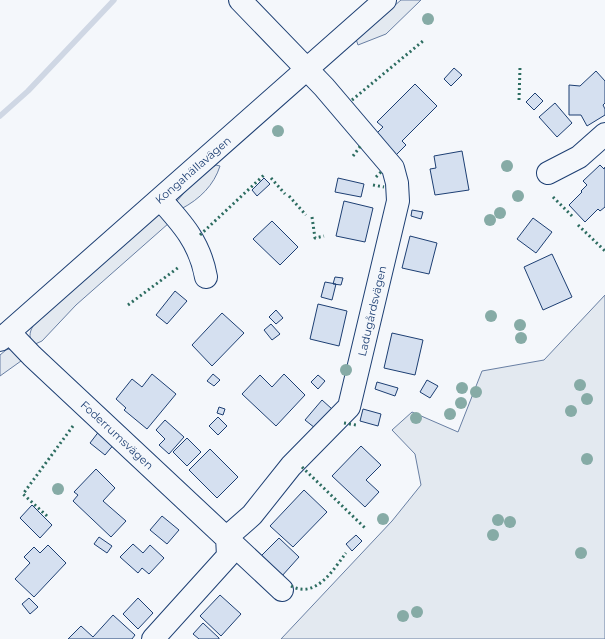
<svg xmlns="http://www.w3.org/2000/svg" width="605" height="639" viewBox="0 0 605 639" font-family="Montserrat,sans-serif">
  <rect width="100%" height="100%" fill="#f4f7fb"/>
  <!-- green -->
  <path fill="#e3e9f0" stroke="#687fa3" d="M 401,0 L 421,0 L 386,34 L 358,45 L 356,39 Z
    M 216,165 L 220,166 C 214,185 200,199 181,209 L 177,201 C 188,188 201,173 216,165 Z
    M 155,215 L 163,215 L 169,223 L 76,305 L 42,341 L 33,345 C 29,338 29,333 33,326 Z
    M 605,295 L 605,639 L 281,639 L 392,521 L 421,485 L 415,454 L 392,430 L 412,412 L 458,432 L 482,371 L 544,360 Z
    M 9,349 L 13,349 L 22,358 L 21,361 L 0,376 L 0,355 L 6,350 Z"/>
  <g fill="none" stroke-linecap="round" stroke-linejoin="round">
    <!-- stream -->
    <path stroke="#cfd7e4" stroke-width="5.5" d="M 0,116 L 28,91 L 114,0"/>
  </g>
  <!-- building -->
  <path fill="#d5e0f0" stroke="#1d3f73" d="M 454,68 L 462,75 L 451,86 L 444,79 Z
    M 596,71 L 605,81 L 605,103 L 603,105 L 605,109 L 605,115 L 587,126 L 581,115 L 569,115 L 569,85 L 580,86 Z
    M 415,84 L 437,106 L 402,141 L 406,145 L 396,155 L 376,134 L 383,127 L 377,122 Z
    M 535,93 L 543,101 L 534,110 L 526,102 Z
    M 555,103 L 572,123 L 557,137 L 539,117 Z
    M 462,151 L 469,190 L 435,195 L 430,169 L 436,168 L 434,156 Z
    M 600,165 L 604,169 L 605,167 L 605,207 L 600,211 L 598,209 L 585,222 L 569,205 L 582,192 L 581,191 L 587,185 L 583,181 Z
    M 264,178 L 270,184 L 257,196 L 252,190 Z
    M 338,178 L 364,184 L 361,197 L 335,192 Z
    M 344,201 L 373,208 L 365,242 L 336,236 Z
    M 412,210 L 423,212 L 421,219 L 411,216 Z
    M 533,218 L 552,232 L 536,253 L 517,239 Z
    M 272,221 L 298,247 L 280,265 L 253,239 Z
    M 410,236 L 437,243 L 429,274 L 402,268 Z
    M 552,254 L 572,297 L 543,310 L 524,267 Z
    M 335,277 L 343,278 L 341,285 L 333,284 Z
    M 325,282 L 336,284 L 332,300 L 321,297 Z
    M 175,291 L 187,301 L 167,324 L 156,315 Z
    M 318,304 L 347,311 L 339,346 L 310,339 Z
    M 276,310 L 283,318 L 276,324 L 269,317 Z
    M 222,313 L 244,333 L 212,366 L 192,345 Z
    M 271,324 L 280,334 L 272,340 L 264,330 Z
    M 392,333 L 423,340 L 415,375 L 384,368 Z
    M 152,374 L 176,394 L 147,429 L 124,410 L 126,408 L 116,399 L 132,379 L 142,387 Z
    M 213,374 L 220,380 L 214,386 L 207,381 Z
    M 284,374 L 305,395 L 276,426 L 242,394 L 260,375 L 272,387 Z
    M 318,375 L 325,381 L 318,389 L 311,382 Z
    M 427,380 L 438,386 L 430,398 L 420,392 Z
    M 377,382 L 398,388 L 395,396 L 375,389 Z
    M 322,400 L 332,409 L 315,428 L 305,420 Z
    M 219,407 L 225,409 L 223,415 L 217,413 Z
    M 363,409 L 381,414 L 378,426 L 360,421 Z
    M 218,417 L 227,426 L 218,435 L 209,426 Z
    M 165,420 L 184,437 L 169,454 L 159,445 L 165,439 L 156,430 Z
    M 100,430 L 115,443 L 105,455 L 90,443 Z
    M 187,438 L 201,452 L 187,466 L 173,452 Z
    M 361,446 L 381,465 L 366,480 L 379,492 L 365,507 L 332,476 Z
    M 210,449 L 238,477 L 217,498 L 189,470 Z
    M 96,469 L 115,488 L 103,501 L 126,521 L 111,537 L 73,501 L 78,495 L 74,492 Z
    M 304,490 L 327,512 L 293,547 L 270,526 Z
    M 32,505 L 52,525 L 40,538 L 20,518 Z
    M 162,516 L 179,530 L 167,544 L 150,530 Z
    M 356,535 L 362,541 L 352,551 L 346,544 Z
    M 99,537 L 112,546 L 107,553 L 94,544 Z
    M 279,538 L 299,557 L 281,577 L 260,557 Z
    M 133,544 L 143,553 L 150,545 L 164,558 L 149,574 L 142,568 L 138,573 L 120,557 Z
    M 48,545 L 66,563 L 34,597 L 15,579 L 30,563 L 24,557 L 34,547 L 40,553 Z
    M 220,595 L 241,614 L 221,636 L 200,616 Z
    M 29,598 L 38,607 L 30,614 L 22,604 Z
    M 138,598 L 153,613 L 138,629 L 123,614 Z
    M 113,615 L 135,635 L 132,639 L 68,639 L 81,626 L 93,637 Z
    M 203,623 L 219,638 L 219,639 L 199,639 L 193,634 Z"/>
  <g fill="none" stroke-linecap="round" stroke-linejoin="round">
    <!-- minor casing -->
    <g stroke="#1d3f73" stroke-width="24">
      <path id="minor" d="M 548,173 L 579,157 L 605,134
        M 160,199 C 182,223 200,243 206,277
        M 9,332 L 32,356 L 282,590
        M 0,340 L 385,0
        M 227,537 L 252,515 L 291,466 L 349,407 L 398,201 L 397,183 L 393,168 L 324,87 L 240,0
        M 153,639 L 228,556 L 227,537"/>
    </g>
    <!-- minor -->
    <use href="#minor" stroke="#f4f7fb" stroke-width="22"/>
    <!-- hedge -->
    <path stroke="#2c6c60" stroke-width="3" stroke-dasharray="2 3" stroke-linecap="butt" d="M 352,100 L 423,41
      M 519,100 L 520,67
      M 353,156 L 362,144
      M 376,177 L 383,170
      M 271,178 L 285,194
      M 373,185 L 384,187
      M 289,196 L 306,215
      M 553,197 L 572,216
      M 312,217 L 315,238 L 324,236
      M 578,225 L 605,251
      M 200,235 L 264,175
      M 128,305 L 179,267
      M 344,423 L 356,425
      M 302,467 L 365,528
      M 47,516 L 23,494 L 73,426
      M 291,586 C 316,599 333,570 346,553"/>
  </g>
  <!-- trees -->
  <g fill="#86aba6">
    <circle cx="428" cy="19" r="6"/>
    <circle cx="278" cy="131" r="6"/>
    <circle cx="507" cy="166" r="6"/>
    <circle cx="518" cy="196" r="6"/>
    <circle cx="500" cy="213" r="6"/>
    <circle cx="490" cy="220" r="6"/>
    <circle cx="491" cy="316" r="6"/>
    <circle cx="520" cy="325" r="6"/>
    <circle cx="521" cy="338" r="6"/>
    <circle cx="346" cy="370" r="6"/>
    <circle cx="580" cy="385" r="6"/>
    <circle cx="462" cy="388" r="6"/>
    <circle cx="476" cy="392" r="6"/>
    <circle cx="587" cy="399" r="6"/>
    <circle cx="461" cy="403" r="6"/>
    <circle cx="571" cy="411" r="6"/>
    <circle cx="450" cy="414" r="6"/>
    <circle cx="416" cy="418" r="6"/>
    <circle cx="587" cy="459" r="6"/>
    <circle cx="58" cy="489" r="6"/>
    <circle cx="383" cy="519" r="6"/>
    <circle cx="498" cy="520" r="6"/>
    <circle cx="510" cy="522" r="6"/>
    <circle cx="493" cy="535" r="6"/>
    <circle cx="581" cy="553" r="6"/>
    <circle cx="417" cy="612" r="6"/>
    <circle cx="403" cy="616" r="6"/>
  </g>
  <g text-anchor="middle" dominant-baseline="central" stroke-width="3" stroke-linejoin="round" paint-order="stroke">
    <!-- street labels -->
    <g font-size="11" fill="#1d3f73" stroke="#f4f7fb">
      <text transform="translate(193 170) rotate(-41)">Kongahällavägen</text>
      <text transform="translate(372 311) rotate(-77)">Ladugårdsvägen</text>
      <text transform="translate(117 435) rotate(43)">Foderrumsvägen</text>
    </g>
  </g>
</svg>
